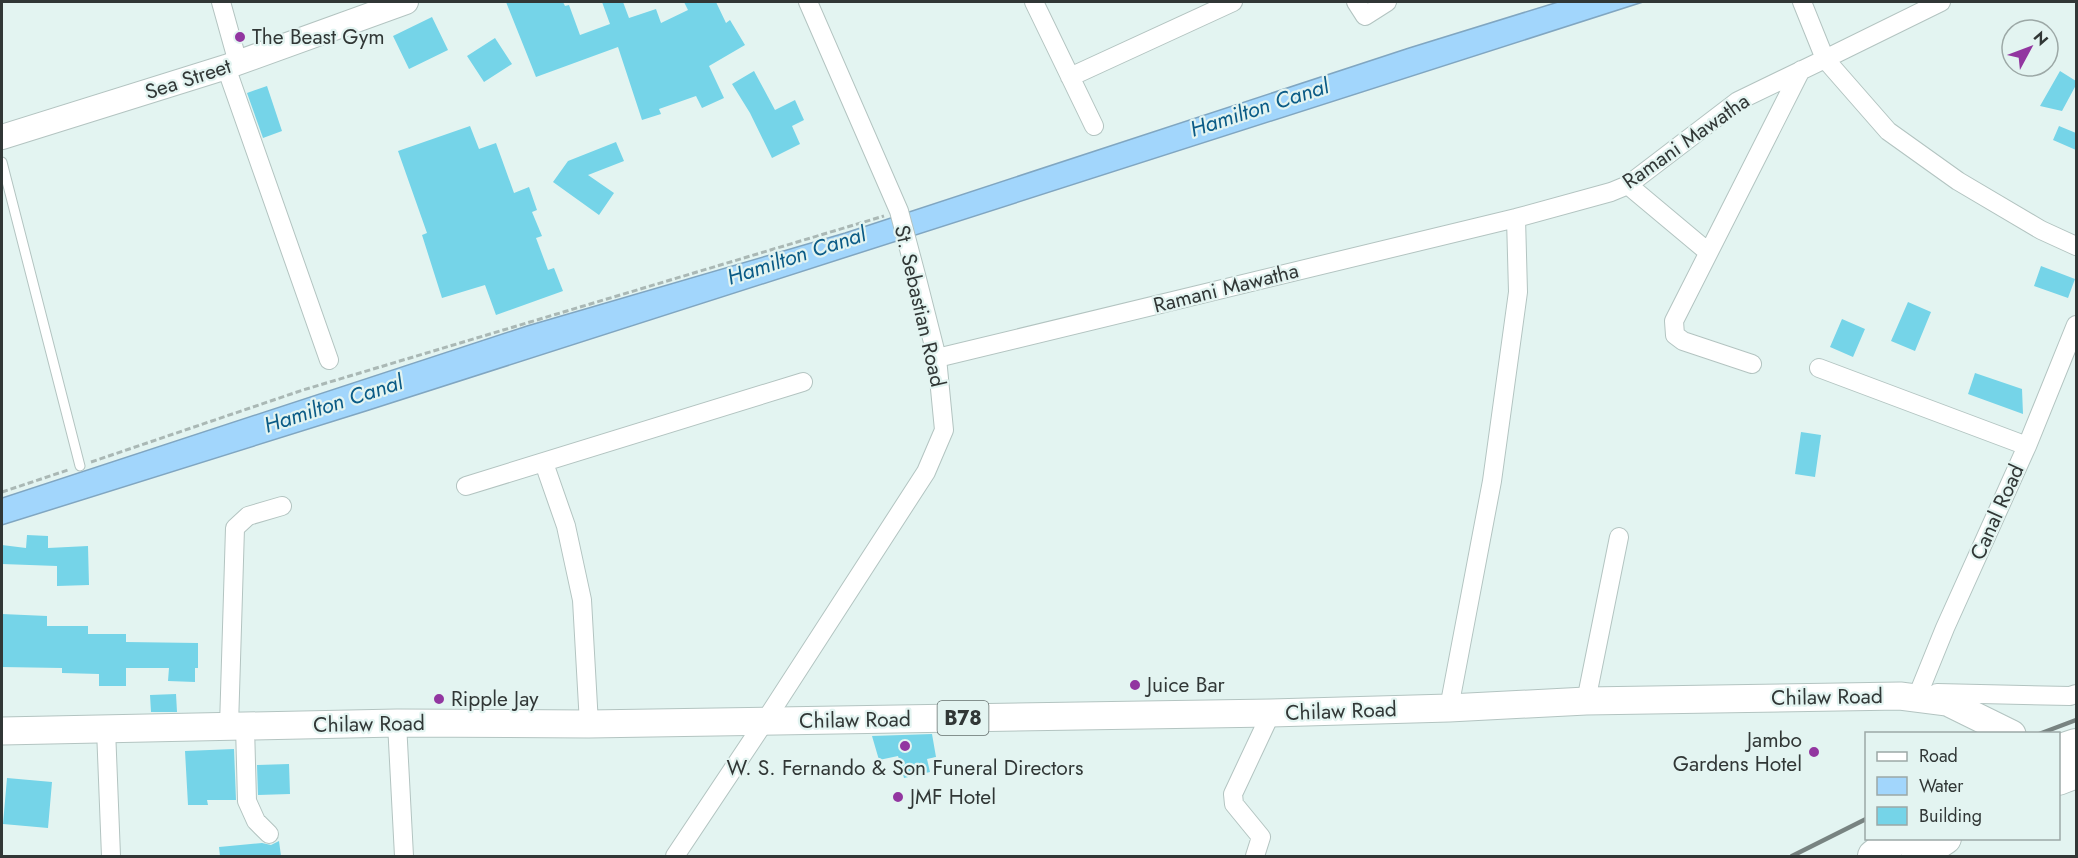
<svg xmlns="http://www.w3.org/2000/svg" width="2078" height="858" viewBox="0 0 2078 858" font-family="Jost,sans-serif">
  <rect width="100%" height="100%" fill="#e3f4f1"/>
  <!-- water -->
  <path fill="#a2d6fc" stroke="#80a6c1" stroke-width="1.5" d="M 1558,2 L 1643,2 L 366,411 L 2,525 L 2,498 L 527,326 L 845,233 L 1409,48 Z"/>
  <!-- building -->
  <path fill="#75d4e8" d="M 506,2 L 563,2 L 565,6 L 569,5 L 580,35 L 610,24 L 602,2 L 623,2 L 629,18 L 656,9 L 661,23 L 688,10 L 684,2 L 716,2 L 726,23 L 730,20 L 745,45 L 709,66 L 724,98 L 702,108 L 696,96 L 659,109 L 661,114 L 642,120 L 618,47 L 536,77 Z
    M 432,17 L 448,50 L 409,69 L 393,36 Z
    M 495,38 L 512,64 L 484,82 L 467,56 Z
    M 754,71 L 775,110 L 795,100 L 804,120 L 792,126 L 800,144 L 772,158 L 750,113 L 732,84 Z
    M 2060,71 L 2076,81 L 2076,85 L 2062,111 L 2040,106 Z
    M 267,86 L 282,131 L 263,138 L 247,93 Z
    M 470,126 L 479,149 L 496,143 L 514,193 L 529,187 L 537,210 L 532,212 L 542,236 L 536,238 L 548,270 L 554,268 L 563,291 L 496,315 L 485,285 L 442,298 L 422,235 L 427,233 L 398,151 Z
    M 2059,126 L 2076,133 L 2076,150 L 2053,140 Z
    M 616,142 L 624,161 L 588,175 L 614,193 L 599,215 L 553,182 L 568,161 Z
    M 2041,266 L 2075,279 L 2068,298 L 2034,286 Z
    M 1908,302 L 1931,312 L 1915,351 L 1891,341 Z
    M 1842,319 L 1865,329 L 1853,357 L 1830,347 Z
    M 1975,373 L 2022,389 L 2023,414 L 1968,394 Z
    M 1801,432 L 1821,435 L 1815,477 L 1795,474 Z
    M 27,535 L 48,536 L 48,548 L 88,546 L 89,585 L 57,586 L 57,566 L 2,564 L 2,545 L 26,548 Z
    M 2,614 L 47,616 L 47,626 L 88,626 L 88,634 L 126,634 L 126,642 L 198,643 L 198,668 L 195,668 L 195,682 L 168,681 L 169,668 L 126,668 L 126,686 L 99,686 L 99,674 L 62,673 L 62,668 L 2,667 Z
    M 176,694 L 177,712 L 151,712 L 150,695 Z
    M 932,734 L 936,757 L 927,759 L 930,772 L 904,778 L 898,756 L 879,760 L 872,736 Z
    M 234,749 L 236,800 L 207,800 L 208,805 L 188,805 L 185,751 Z
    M 289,764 L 290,794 L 258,795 L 257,765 Z
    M 7,778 L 52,782 L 48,828 L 3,824 Z
    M 279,841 L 281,856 L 220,856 L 219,847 L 262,843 L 271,845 Z"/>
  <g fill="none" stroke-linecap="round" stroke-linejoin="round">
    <!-- lane casing -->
    <g stroke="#b3c4c1" stroke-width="11">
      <path id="lane" d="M 2,162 L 80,466"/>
    </g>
    <!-- street casing -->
    <g stroke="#b3c4c1" stroke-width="20">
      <path id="street" d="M 221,2 L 238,63
        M 1034,2 L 1094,126
        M 1356,2 L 1365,16 L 1387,2
        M 1941,2 L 1825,59 L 1888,131 L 1958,181 L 2041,230 L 2076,246
        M 226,67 L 329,360
        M 1070,77 L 1233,2
        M 1628,185 L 1708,252
        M 937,358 L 1516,218 L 1611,192 L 1628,185 L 1738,101 L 1825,59 L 1802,2
        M 1752,364 L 1683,341 L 1675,335 L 1674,321 L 1801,70
        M 1819,368 L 2027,446
        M 544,463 L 566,526 L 582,600 L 589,724
        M 466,486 L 803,382
        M 1937,693 L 2070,696 L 2076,694
        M 1917,697 L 1945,628 L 2027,446 L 2076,325
        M 1586,701 L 1619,537
        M 1449,708 L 1492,481 L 1518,292 L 1516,218
        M 397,723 L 404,856
        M 229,726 L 235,528 L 248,516 L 282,506
        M 245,726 L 247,801 L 256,821 L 269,834
        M 106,729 L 111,856
        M 675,856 L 765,721 L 926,472 L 944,430 L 937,358 L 916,275 L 899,211 L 808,2
        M 1255,856 L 1261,837 L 1234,804 L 1233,794 L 1271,713"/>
    </g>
    <!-- secondary casing -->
    <g stroke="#b3c4c1" stroke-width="26">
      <path id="secondary" d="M 2,137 L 226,67 L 406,2"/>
    </g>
    <!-- primary casing -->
    <g stroke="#b3c4c1" stroke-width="29">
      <path id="primary" d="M 2,731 L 397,723 L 589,724 L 1271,713 L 1449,708 L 1586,701 L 1900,696 L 1947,702 L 2012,734"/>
    </g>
    <!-- highway casing -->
    <g stroke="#b3c4c1" stroke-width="34">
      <path id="highway" d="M 2058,751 L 2076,745
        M 2058,779 L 2076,772
        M 1874,856 L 1897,838
        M 1918,856 L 1945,838"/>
    </g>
    <!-- path -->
    <path stroke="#aab8b5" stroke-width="3" stroke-dasharray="6 3" stroke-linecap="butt" d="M 91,462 L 303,390 L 884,216
      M 2,492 L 68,470"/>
    <!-- lane -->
    <use href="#lane" stroke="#fff" stroke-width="9"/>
    <!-- street -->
    <use href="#street" stroke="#fff" stroke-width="18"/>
    <!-- secondary -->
    <use href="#secondary" stroke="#fff" stroke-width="24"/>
    <!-- primary -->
    <use href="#primary" stroke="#fff" stroke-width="27"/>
    <!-- highway -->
    <use href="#highway" stroke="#fff" stroke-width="32"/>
    <!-- rail -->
    <path stroke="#788381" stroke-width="4.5" d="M 2039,734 L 2076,720
      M 1792,856 L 1866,819"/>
  </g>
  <!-- markers -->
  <g fill="#9236a0" stroke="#e3f4f1" stroke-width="2">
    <circle cx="240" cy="37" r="6"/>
    <circle cx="1135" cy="685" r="6"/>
    <circle cx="439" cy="699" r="6"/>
    <circle cx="905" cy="746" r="6"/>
    <circle cx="1814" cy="752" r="6"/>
    <circle cx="898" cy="797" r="6"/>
  </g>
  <g text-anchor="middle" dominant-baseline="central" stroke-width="4.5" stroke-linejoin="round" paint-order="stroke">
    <!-- shield labels -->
    <rect fill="#e3f4f1" stroke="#66706e" stroke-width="1.5" x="937.5" y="701" width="51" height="34" rx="4.5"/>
    <g font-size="20" font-weight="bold" fill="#313736">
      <text x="963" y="718">B78</text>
    </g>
    <!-- poi labels -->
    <g font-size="21" fill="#313736" stroke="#e3f4f1" text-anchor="start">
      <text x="252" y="37">The Beast Gym</text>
      <text x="1147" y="685">Juice Bar</text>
      <text x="451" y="699">Ripple Jay</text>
      <text x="1802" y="740" text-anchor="end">Jambo<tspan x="1802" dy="24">Gardens Hotel</tspan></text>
      <text x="905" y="768" text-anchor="middle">W. S. Fernando &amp; Son Funeral Directors</text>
      <text x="910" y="797">JMF Hotel</text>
    </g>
    <!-- street labels -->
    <g font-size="21" fill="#313736" stroke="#e3f4f1">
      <text transform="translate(188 79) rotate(-18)">Sea Street</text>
      <text transform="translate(1686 141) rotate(-35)">Ramani Mawatha</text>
      <text transform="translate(1226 288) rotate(-14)">Ramani Mawatha</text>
      <text transform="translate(920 306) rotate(77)">St. Sebastian Road</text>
      <text transform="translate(1997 512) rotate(-66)">Canal Road</text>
      <text transform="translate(1827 697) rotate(-1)">Chilaw Road</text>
      <text transform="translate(1341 711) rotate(-2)">Chilaw Road</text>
      <text transform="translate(855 720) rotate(-1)">Chilaw Road</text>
      <text transform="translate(369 724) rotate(-1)">Chilaw Road</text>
    </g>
    <!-- water labels -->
    <g font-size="22" font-style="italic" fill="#0a5b86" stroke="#e3f4f1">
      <text transform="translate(1259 107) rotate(-18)">Hamilton Canal</text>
      <text transform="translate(796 255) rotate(-18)">Hamilton Canal</text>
      <text transform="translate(333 403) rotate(-18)">Hamilton Canal</text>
    </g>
  </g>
  <!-- border -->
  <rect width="2078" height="858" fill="none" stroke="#313736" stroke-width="6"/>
  <!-- legend -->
  <rect x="1865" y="732" width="195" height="108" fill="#e3f4f1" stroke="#9ca8a6" stroke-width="1.5"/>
  <rect x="1877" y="752" width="30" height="9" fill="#ffffff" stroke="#9ca8a6" stroke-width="1.5"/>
  <text x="1919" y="762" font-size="18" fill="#313736">Road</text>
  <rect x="1877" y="777" width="30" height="18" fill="#a2d6fc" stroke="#9ca8a6" stroke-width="1.5"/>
  <text x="1919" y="792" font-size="18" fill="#313736">Water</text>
  <rect x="1877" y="807" width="30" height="18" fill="#75d4e8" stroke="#9ca8a6" stroke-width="1.5"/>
  <text x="1919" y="822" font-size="18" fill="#313736">Building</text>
  <!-- north arrow -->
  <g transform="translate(2030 48) rotate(49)"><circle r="28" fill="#e3f4f1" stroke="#9ca8a6" stroke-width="1.5"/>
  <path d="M0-4.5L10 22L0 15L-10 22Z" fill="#9236a0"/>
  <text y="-9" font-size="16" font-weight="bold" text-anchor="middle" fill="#313736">N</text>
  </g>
</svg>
